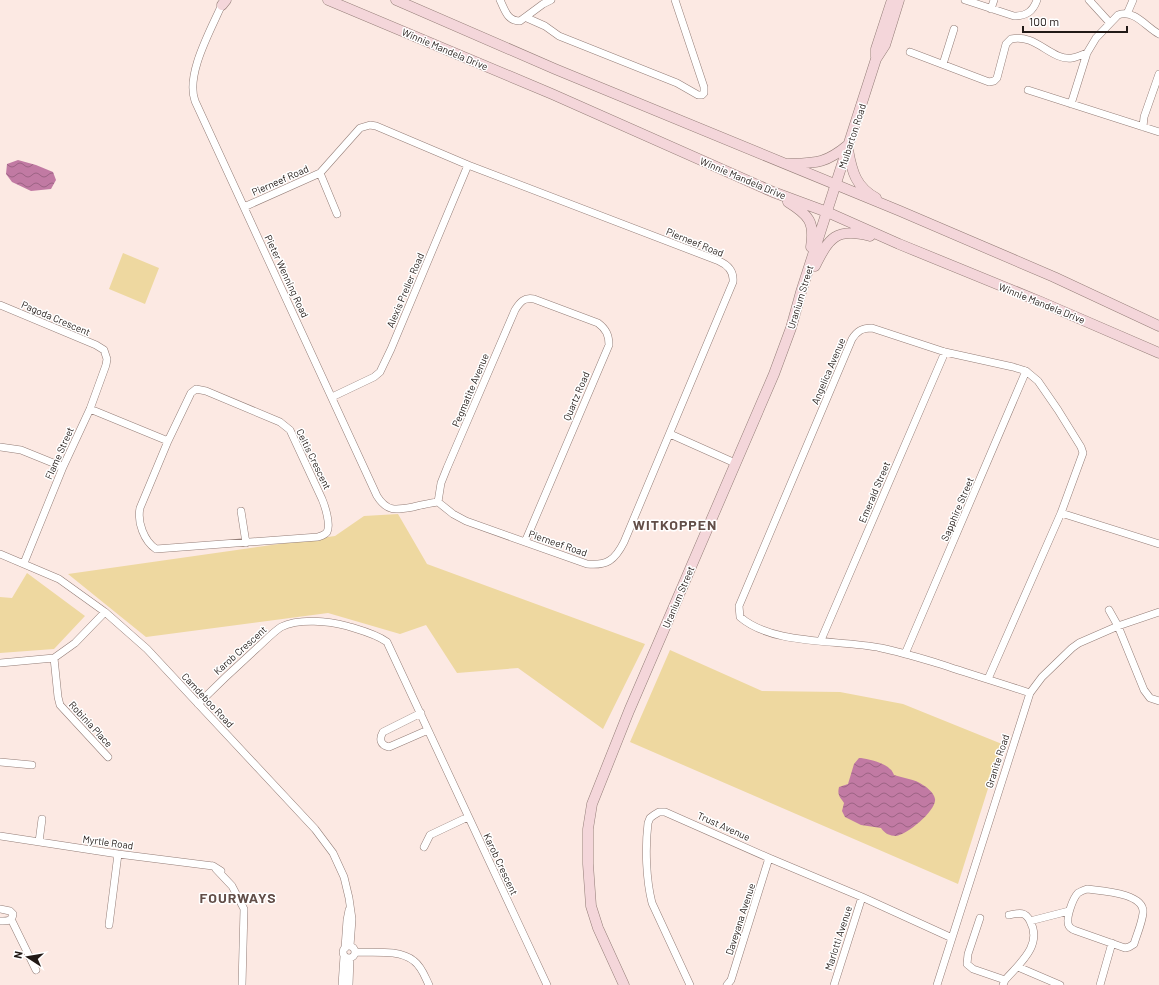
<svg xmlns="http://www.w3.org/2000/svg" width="1159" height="985" viewBox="0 0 1159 985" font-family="Barlow,sans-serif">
  <defs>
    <pattern id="water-waves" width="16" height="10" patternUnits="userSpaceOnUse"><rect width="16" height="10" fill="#c17aa3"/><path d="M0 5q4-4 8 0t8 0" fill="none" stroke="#9c6384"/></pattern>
  </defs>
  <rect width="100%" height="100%" fill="#fce9e3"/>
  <!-- park -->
  <path fill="#eed8a0" d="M 123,253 L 159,268 L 145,304 L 109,289 Z
    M 398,514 L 427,564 L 645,644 L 603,729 L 518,668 L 457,673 L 426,625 L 400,634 L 328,613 L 146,637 L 68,574 L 335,536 L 364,516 Z
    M 27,573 L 85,616 L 54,649 L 0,653 L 0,597 L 12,598 Z
    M 670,650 L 762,691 L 840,692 L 903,704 L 1002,744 L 958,884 L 630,742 Z"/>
  <!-- water -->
  <path fill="url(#water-waves)" d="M 18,160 L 36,165 L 53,172 L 56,180 L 51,189 L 31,191 L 12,182 L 6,174 L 7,164 Z
    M 859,758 C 866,758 885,763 890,769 C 892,770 893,773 894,775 C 903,778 915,779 923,785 C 928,788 934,793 935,799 C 937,810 907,835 896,836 C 890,836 884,833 881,828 L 861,825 L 845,817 L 842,811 L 844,803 C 840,797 837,795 839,787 L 848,784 L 854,764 Z"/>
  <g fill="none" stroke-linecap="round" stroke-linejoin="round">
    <!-- street casing -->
    <g stroke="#937d77" stroke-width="8">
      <path id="street" d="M 500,0 C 505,10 507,21 520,21 L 543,4 L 551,0
        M 965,0 L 1014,16 C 1027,16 1033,11 1037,0
        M 1089,0 L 1110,23
        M 223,2 C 212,28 185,74 195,101 L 377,496 C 387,512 396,510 413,507 C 421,505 430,503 438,502
        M 991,9 L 994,0
        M 1127,14 L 1133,0
        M 527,18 L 545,26 L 559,36 L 677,83 L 698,95 L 702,95 L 704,93 L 704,87 L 675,0
        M 910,52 L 989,82 L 994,81 L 997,78 L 1006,44 L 1011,39 C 1036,33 1051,61 1072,58 C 1077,57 1082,55 1087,53
        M 943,64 L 954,29
        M 1028,90 L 1159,132
        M 1071,104 L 1087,53 L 1096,38 L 1118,15 C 1134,9 1146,27 1159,34
        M 1143,127 L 1144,117 L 1159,74
        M 320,173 L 337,214
        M 244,207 L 320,173 L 360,128 L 370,125 L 376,126 L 468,165 L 719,261 C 728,265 734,272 733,282 L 624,542 C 615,560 607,566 587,564 L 466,521 L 453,514 L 438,502
        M 0,305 L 96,345 L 104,350 L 107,359 L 106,365 L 90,409 L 63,467 L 24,563
        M 196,389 L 206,391 L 280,422 L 290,430 L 322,499 C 325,506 331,525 327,532 C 325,535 321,536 318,537 L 156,549 C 144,541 137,522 140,508 L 168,441 L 191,393 Z
        M 332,397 L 374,377 L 380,372 L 391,349 L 468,165
        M 90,409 L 168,441
        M 670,434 L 735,463
        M 0,447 L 21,450 L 63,467
        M 438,502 L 441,483 L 447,468 L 515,310 C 520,302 524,297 534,299 L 598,323 C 606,329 609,335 609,345 L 525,542
        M 241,511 L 246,543
        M 1061,513 L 1159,544
        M 0,554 L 59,579 L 105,612 L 147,649 L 315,829 L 333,853 L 344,877 L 349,898 L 352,919 L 350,946
        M 1109,610 L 1118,626 L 1144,690 L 1150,698 L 1159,701
        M 821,640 L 945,352
        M 905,654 L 1026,371
        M 54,658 L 58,697 L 60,705 L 108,757
        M 0,663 L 54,658 L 75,643 L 105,612
        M 988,679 L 1061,513 L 1083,453 L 1081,447 L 1058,410 L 1038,381 L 1026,371 L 1013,367 L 945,352 L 872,328 C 862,328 857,331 852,339 L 739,606 L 740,617 C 774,646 838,639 881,648 C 901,652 920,658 940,664 C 970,674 1000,683 1030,693
        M 198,704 C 217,685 236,667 256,649 C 264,642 272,633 281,627 C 299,618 329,621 347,626 C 360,630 376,634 387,642 L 547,985
        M 421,713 L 383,732 C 379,739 380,745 389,747 L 428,730
        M 0,762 L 32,765
        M 0,836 L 118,854 L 213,866 L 221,871 L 213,866
        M 39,842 L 42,819
        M 424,847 L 430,835 L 468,817
        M 216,869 L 232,886 L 244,909 L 242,985
        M 1087,889 C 1102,891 1145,893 1143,913 C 1142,923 1137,934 1134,944 L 1129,947 L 1125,948 L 1074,930 C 1072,929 1070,928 1069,926 C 1065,919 1073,898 1078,893 C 1081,891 1084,890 1087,889 Z
        M 0,909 L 10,911 L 13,914 C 12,922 6,921 0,921
        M 980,918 L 968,954 L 967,964 L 973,969 L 1005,980
        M 11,919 L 36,970
        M 1030,921 L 1069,911
        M 109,925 L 118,854
        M343 952a6 6 0 1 1 12 0a6 6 0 1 1-12 0Z
        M 345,948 L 347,920 L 349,910
        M 355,952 C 373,953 399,949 414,961 C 422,967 425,977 429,985
        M 1018,967 L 1060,985
        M 342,985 L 344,956
        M 349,985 L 350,958
        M 690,985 L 652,903 C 646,879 645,848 648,823 L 650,818 L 654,815 L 659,812 L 665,812 L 769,858 L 862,897 L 952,938
        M 727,985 L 731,980 L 769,858
        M 834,985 L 862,897
        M 937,985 L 1030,693 L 1042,677 L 1072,648 L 1079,643 L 1118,626 L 1159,612
        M 1003,985 L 1005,980 C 1020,963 1043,945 1030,921 C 1025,911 1019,913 1009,915
        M 1100,985 L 1112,943"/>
    </g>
    <!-- secondary casing -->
    <g stroke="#937d77" stroke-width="11">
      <path id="secondary" d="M 328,0 L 552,94 L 773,192 L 827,212 L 899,244 L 1041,302 L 1159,353
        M 396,0 L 555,69 L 900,211 L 1054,277 L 1159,326
        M 222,5 L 226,0
        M 876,57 L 876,49 L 892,0
        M 848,150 C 852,172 856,187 876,198
        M 787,164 C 816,163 825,164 848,145
        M 788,202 C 809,215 815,222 811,247
        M 815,266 C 829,238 836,227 870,236
        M 624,985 L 598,928 L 591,906 L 588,864 L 588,829 L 592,804 L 629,711 L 774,374 L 791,328 L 801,292 L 876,59 L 885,45 L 899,0"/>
    </g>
    <!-- street -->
    <use href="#street" stroke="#fff" stroke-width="7"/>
    <!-- secondary -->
    <use href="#secondary" stroke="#f4d6da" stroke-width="10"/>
  </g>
  <g text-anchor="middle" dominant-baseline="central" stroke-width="3" stroke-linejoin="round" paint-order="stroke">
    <!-- street labels -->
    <g font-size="10" fill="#211916" stroke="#fff">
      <text transform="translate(445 49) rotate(23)">Winnie Mandela Drive</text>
      <text transform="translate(852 136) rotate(-72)">Mulbarton Road</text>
      <text transform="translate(743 178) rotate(23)">Winnie Mandela Drive</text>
      <text transform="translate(280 180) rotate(-24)">Pierneef Road</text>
      <text transform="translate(695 242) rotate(22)">Pierneef Road</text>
      <text transform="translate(287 276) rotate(65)">Pieter Wenning Road</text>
      <text transform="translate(405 290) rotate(-67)">Alexis Preller Road</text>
      <text transform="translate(800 297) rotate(-73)">Uranium Street</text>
      <text transform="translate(1042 303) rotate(22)">Winnie Mandela Drive</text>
      <text transform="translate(56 318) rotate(23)">Pagoda Crescent</text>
      <text transform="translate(828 371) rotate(-67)">Angelica Avenue</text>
      <text transform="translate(470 390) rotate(-67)">Pegmatite Avenue</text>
      <text transform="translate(576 396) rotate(-67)">Quartz Road</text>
      <text transform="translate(59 453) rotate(-66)">Flame Street</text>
      <text transform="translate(314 459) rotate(64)">Celtis Crescent</text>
      <text transform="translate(874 492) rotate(-67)">Emerald Street</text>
      <text transform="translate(957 509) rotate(-67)">Sapphire Street</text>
      <text transform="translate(558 543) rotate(19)">Pierneef Road</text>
      <text transform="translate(678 597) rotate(-67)">Uranium Street</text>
      <text transform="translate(240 650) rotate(-42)">Karob Crescent</text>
      <text transform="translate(208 700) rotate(47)">Camdeboo Road</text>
      <text transform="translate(91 724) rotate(47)">Robinia Place</text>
      <text transform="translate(997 761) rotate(-72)">Granite Road</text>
      <text transform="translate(724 826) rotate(24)">Trust Avenue</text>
      <text transform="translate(108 842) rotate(8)">Myrtle Road</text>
      <text transform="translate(501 864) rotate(65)">Karob Crescent</text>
      <text transform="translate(740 919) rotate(-72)">Daveyana Avenue</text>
      <text transform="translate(838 938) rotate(-72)">Marlotti Avenue</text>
    </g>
    <!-- district labels -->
    <g font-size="14" font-weight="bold" letter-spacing="1" fill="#624e48" stroke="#fff">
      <text x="675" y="524">WITKOPPEN</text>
      <text x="238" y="897">FOURWAYS</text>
    </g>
  </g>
  <!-- north arrow -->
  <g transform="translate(28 957) rotate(282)" stroke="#ffffff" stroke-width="3" paint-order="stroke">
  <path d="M0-3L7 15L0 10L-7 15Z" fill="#211916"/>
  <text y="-6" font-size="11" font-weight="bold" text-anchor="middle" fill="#211916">N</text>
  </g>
  <!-- scale -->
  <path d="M1023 26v6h104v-6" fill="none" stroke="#211916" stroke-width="2"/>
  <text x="1029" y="26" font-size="12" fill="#211916" stroke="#ffffff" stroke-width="3" paint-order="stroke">100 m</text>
</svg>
